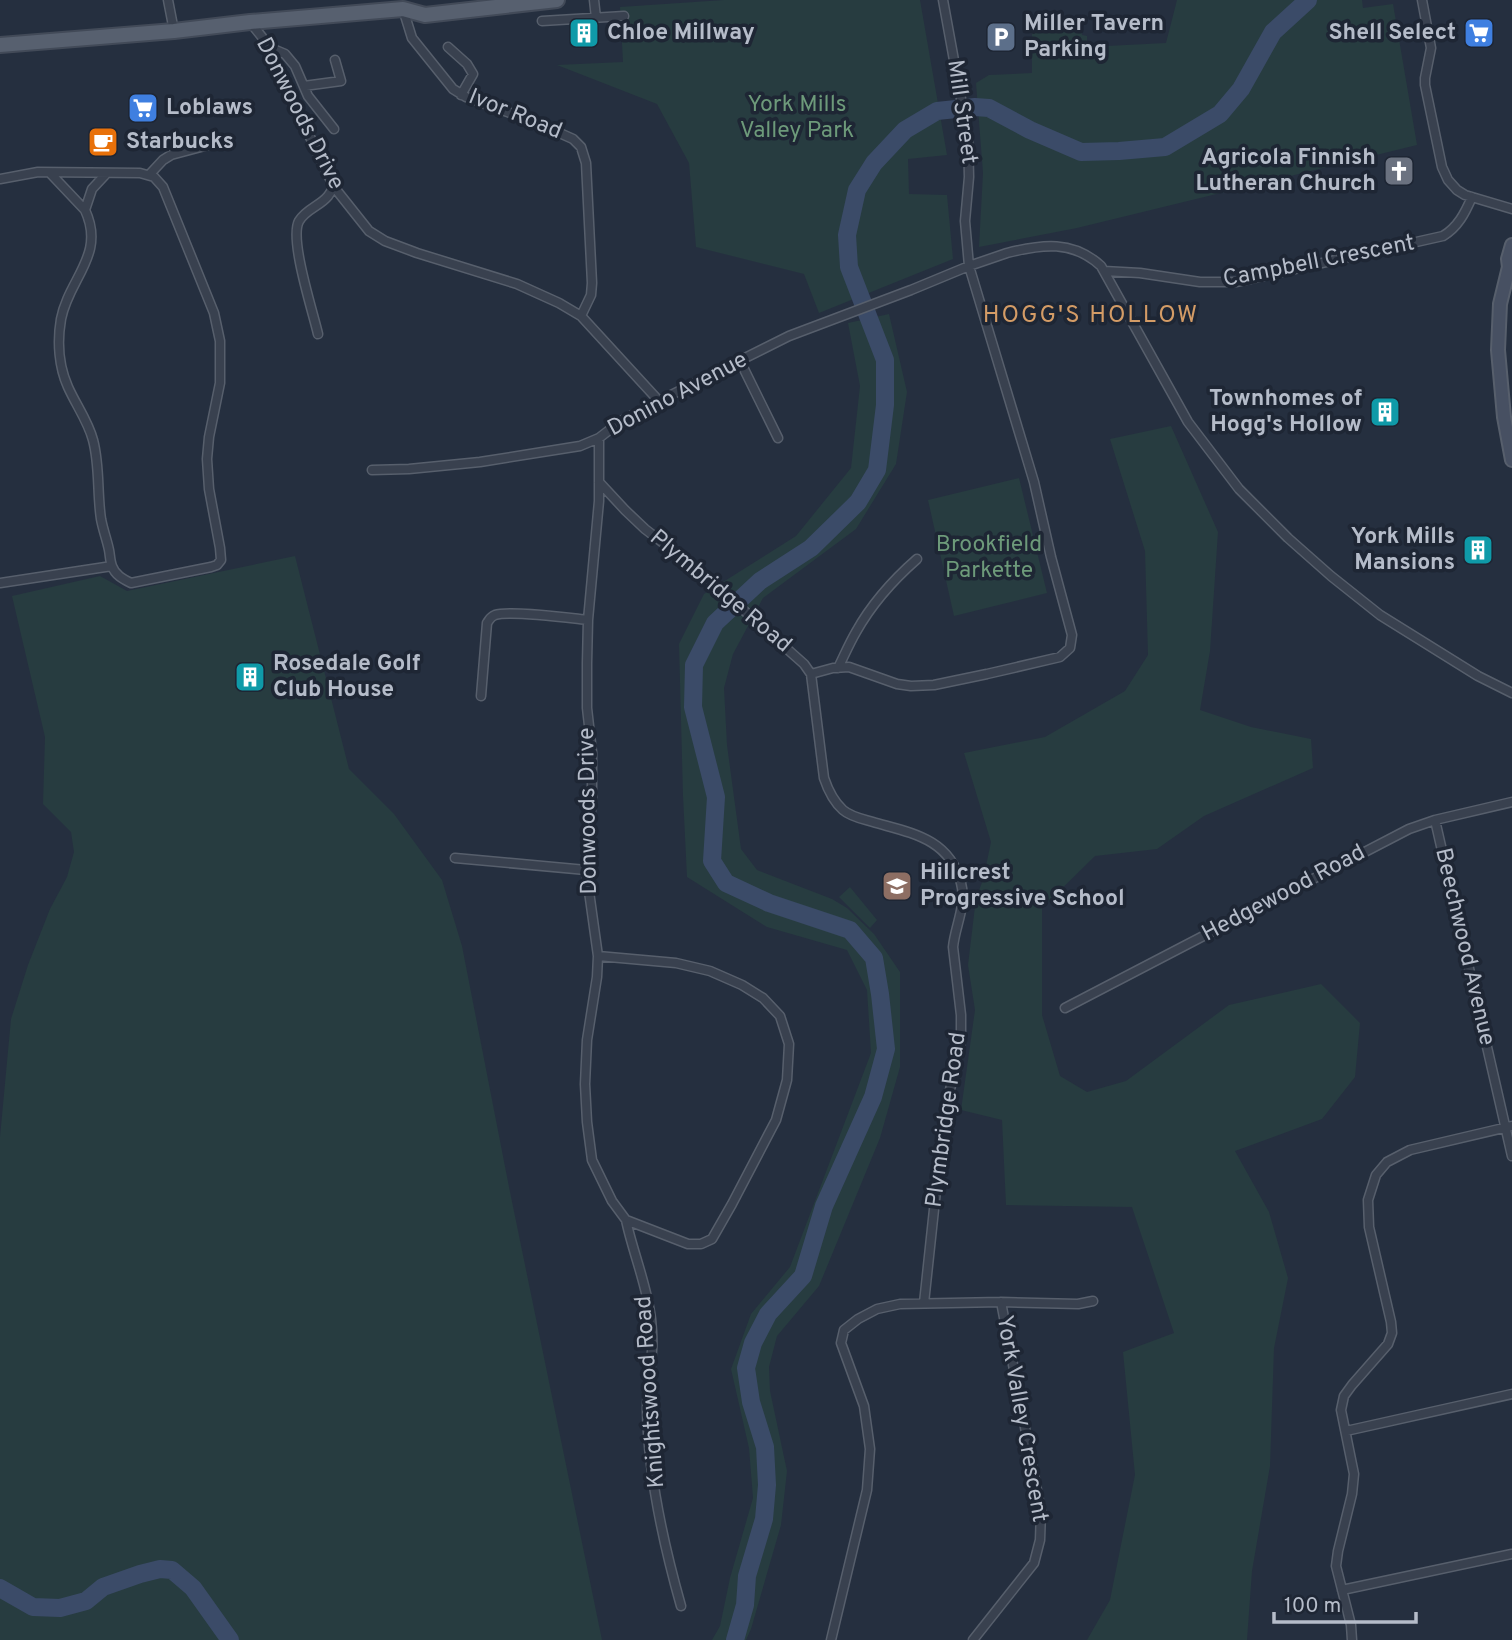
<svg xmlns="http://www.w3.org/2000/svg" width="1512" height="1640" viewBox="0 0 1512 1640" font-family="Overpass,sans-serif">
  <rect width="100%" height="100%" fill="#252f3f"/>
  <!-- green -->
  <path fill="#273c40" d="M 724,0 L 920,0 L 947,155 L 908,159 L 909,194 L 947,195 L 953,259 L 819,313 L 804,274 L 696,247 L 689,163 L 657,104 L 557,65 L 623,62 L 620,7 Z
    M 1177,0 L 1362,0 L 1363,8 L 1393,4 L 1417,145 L 1077,228 L 979,247 L 983,173 L 976,83 L 989,75 L 1032,73 L 1032,24 L 1081,22 L 1082,35 L 1087,36 L 1087,47 L 1166,43 Z
    M 889,314 L 907,392 L 896,464 L 856,529 L 763,598 L 733,654 L 724,688 L 727,745 L 741,849 L 757,870 L 832,899 L 847,908 L 874,934 L 900,972 L 900,1067 L 880,1138 L 819,1286 L 777,1336 L 769,1367 L 770,1391 L 787,1471 L 781,1525 L 751,1629 L 746,1640 L 712,1640 L 720,1626 L 730,1578 L 753,1498 L 749,1448 L 731,1369 L 751,1314 L 790,1267 L 871,1053 L 867,990 L 847,950 L 767,927 L 687,877 L 683,796 L 679,644 L 704,594 L 796,536 L 851,468 L 860,386 L 848,323 Z
    M 1171,426 L 1218,532 L 1210,651 L 1200,710 L 1251,727 L 1311,739 L 1313,768 L 1204,816 L 1157,849 L 1095,856 L 1042,908 L 1042,1015 L 1060,1076 L 1087,1092 L 1126,1081 L 1229,1005 L 1321,984 L 1360,1023 L 1355,1077 L 1322,1119 L 1235,1151 L 1269,1212 L 1288,1278 L 1274,1348 L 1270,1466 L 1252,1571 L 1247,1640 L 1087,1640 L 1110,1600 L 1135,1475 L 1123,1352 L 1174,1333 L 1132,1207 L 1006,1205 L 1002,1120 L 961,1110 L 975,1010 L 968,965 L 976,898 L 983,880 L 991,842 L 964,753 L 1045,737 L 1125,691 L 1148,655 L 1145,551 L 1110,439 Z
    M 1019,478 L 1047,593 L 954,616 L 928,500 Z
    M 295,556 L 349,769 L 394,814 L 442,880 L 462,946 L 509,1187 L 602,1640 L 0,1640 L 0,1137 L 11,1019 L 28,965 L 50,909 L 67,877 L 74,852 L 71,832 L 43,804 L 45,737 L 12,596 L 100,576 L 127,591 Z
    M 850,887 L 877,920 L 870,928 L 839,897 Z"/>
  <g fill="none" stroke-linecap="round" stroke-linejoin="round">
    <!-- river -->
    <path stroke="#3b4b68" stroke-width="18" d="M 0,1588 L 33,1607 L 60,1608 L 86,1601 L 103,1587 L 140,1574 L 160,1569 L 172,1570 L 193,1588 L 230,1640
      M 735,1640 L 745,1605 L 747,1576 L 764,1519 L 767,1485 L 765,1447 L 751,1402 L 746,1368 L 753,1343 L 768,1314 L 803,1276 L 824,1206 L 873,1097 L 886,1049 L 880,994 L 874,958 L 850,930 L 769,903 L 726,883 L 712,861 L 716,797 L 693,707 L 694,665 L 715,623 L 760,581 L 811,548 L 858,502 L 877,470 L 885,405 L 885,360 L 849,267 L 847,235 L 857,190 L 874,163 L 905,130 L 937,111 L 975,107 L 989,108 L 1030,130 L 1081,152 L 1119,151 L 1165,147 L 1220,114 L 1241,89 L 1273,32 L 1308,0"/>
    <!-- street casing -->
    <g stroke="#575f6c" stroke-width="11">
      <path id="street" d="M 168,0 L 174,31
        M 594,0 L 596,18
        M 1422,0 L 1431,48 L 1425,78 L 1425,85 L 1442,167 L 1448,180 L 1457,190 L 1465,195 L 1512,209
        M 403,9 L 412,38 L 453,89 L 466,97 L 535,122 L 573,139 L 581,147 L 586,163 L 592,283 L 591,295 L 581,316
        M 542,21 L 624,16
        M 250,22 L 262,37 L 334,187 L 369,231 L 385,241 L 417,253 L 517,284 L 559,303 L 581,316 L 659,401
        M 266,46 L 285,54 L 295,66 L 308,96 L 334,129
        M 448,47 L 467,64 L 473,74 L 461,95
        M 304,86 L 341,81 L 335,60
        M 149,175 L 163,160 L 171,155 L 216,143
        M 0,179 L 38,172 L 140,173 L 154,177 L 163,187 L 214,313 L 220,341 L 220,383 L 209,437 L 207,459 L 209,489 L 220,548 L 221,560 L 217,565 L 211,567 L 131,583 C 123,579 115,575 112,566 C 110,561 110,555 109,550 C 107,540 103,530 101,519 C 97,493 100,466 93,440 C 88,421 76,405 68,387 C 59,367 57,342 61,319 C 69,278 106,255 85,210 L 50,173
        M 85,210 L 92,189 L 106,174
        M 1104,271 L 1140,273 L 1200,282 L 1237,282 L 1443,236 C 1458,227 1465,213 1472,197
        M 318,334 C 313,312 289,239 299,221 C 306,209 320,206 328,196 C 330,193 332,190 334,187
        M 740,361 L 778,438
        M 372,470 L 409,469 L 480,462 L 580,446 L 599,438 L 621,421 L 659,401 L 789,336 L 911,290 L 969,266 L 1007,253 C 1042,244 1073,240 1101,266 L 1188,422 L 1239,489 L 1288,538 L 1331,576 L 1380,615 L 1478,676 L 1512,693
        M 599,482 L 625,510 L 645,529 L 702,573 L 804,664 L 811,674 L 824,778 C 828,790 833,801 843,810 C 851,817 863,819 873,822 C 911,833 949,838 961,883 C 967,905 955,926 953,947 L 961,1015 L 961,1040 L 948,1099 L 941,1144 L 924,1303
        M 0,583 L 112,566
        M 838,668 C 844,656 849,644 856,632 C 871,605 893,580 917,559
        M 811,674 L 833,668 L 849,667 L 897,684 L 911,686 L 934,685 L 987,674 L 1060,657 L 1070,648 L 1072,635 L 1051,557 L 1034,482 L 969,266 L 965,221 L 969,177 L 968,137 L 943,0
        M 481,696 L 487,623 C 490,619 490,617 495,615 C 509,610 569,618 588,620
        M 1435,820 L 1512,1156
        M 455,858 L 586,870
        M 598,956 L 676,963 L 710,971 L 742,985 L 763,998 L 780,1016 L 789,1044 L 787,1080 L 776,1120 L 732,1204 L 712,1239 L 701,1244 L 688,1244 L 626,1220 L 612,1201 L 592,1160 L 587,1122 L 585,1084 L 587,1040 L 597,977 L 598,956 L 586,870 L 592,798 L 592,752 L 587,708 L 587,663 L 588,620 L 599,501 L 599,438
        M 1065,1008 L 1409,829 L 1435,820 L 1512,802
        M 626,1220 C 633,1253 647,1285 651,1319 C 652,1329 653,1340 652,1351 C 651,1371 647,1390 647,1410 C 648,1472 664,1546 681,1606
        M 1346,1431 L 1512,1394
        M 1342,1590 L 1512,1554
        M 831,1640 L 867,1490 L 870,1449 L 864,1406 L 841,1343 L 844,1330 L 858,1319 L 877,1309 L 900,1304 L 1001,1302 L 1078,1304 L 1093,1301
        M 973,1640 L 1034,1563 L 1040,1540 L 1041,1511 L 1001,1302
        M 1352,1640 L 1351,1625 L 1336,1566 L 1338,1551 L 1352,1494 L 1354,1474 L 1341,1410 L 1344,1396 L 1352,1385 L 1388,1344 L 1392,1333 L 1391,1322 L 1369,1227 L 1368,1200 L 1376,1175 L 1387,1162 L 1410,1150 L 1512,1126"/>
    </g>
    <!-- secondary casing -->
    <g stroke="#575f6c" stroke-width="16">
      <path id="secondary" d="M 1512,245 L 1508,259 L 1509,267 L 1500,304 L 1498,350 L 1504,417 L 1512,460"/>
    </g>
    <!-- primary casing -->
    <g stroke="#424a58" stroke-width="18">
      <path id="primary" d="M 0,45 L 174,31 L 250,22 L 403,9 L 425,15 L 557,0"/>
    </g>
    <!-- street -->
    <use href="#street" stroke="#39414f" stroke-width="8"/>
    <!-- secondary -->
    <use href="#secondary" stroke="#475062" stroke-width="12"/>
    <!-- primary -->
    <use href="#primary" stroke="#57606f" stroke-width="14"/>
  </g>
  <!-- icons -->
  <defs>
    <g id="building-square" transform="scale(1.575)"><rect x="-9" y="-9" width="18" height="18" rx="4" fill="#0f9aa8" stroke="#1e2634"/><path d="M-4-6H4V6H1V3H-1V6H-4ZM-2.5-4.3h1.7v1.8h-1.7ZM.8-4.3h1.7v1.8H.8ZM-2.5-1h1.7V.8h-1.7ZM.8-1h1.7V.8H.8Z" fill="#fff"/></g>
    <g id="supermarket-square" transform="scale(1.575)"><rect x="-9" y="-9" width="18" height="18" rx="4" fill="#3f7fe0" stroke="#1e2634"/><path d="M-6-5.5h2.5l.6 2H6L4.5 2H-2.5L-4.4-4H-6ZM-1.5 3.2a1.3 1.3 0 1 0 .1 0ZM3 3.2a1.3 1.3 0 1 0 .1 0Z" fill="#fff"/></g>
    <g id="parking-square" transform="scale(1.575)"><rect x="-9" y="-9" width="18" height="18" rx="4" fill="#5c6f8a" stroke="#1e2634"/><path d="M-3.5-5.5H1a3.5 3.5 0 0 1 0 7H-1V5.5H-3.5ZM-1-3.4V-.6H.8a1.4 1.4 0 0 0 0-2.8Z" fill="#fff"/></g>
    <g id="cafe-square" transform="scale(1.575)"><rect x="-9" y="-9" width="18" height="18" rx="4" fill="#e8710a" stroke="#1e2634"/><path d="M-5.5-4.5H6V0H3Q3 3.5 0 3.5H-2.5Q-5.5 3.5-5.5 0ZM3-3.2v2h1.7v-2ZM-6 4.5H4V6H-6Z" fill="#fff"/></g>
    <g id="church-square" transform="scale(1.575)"><rect x="-9" y="-9" width="18" height="18" rx="4" fill="#6b7280" stroke="#1e2634"/><path d="M-1.2-6h2.4v3.5h3.3v2.4h-3.3V6h-2.4V-.1h-3.3v-2.4h3.3Z" fill="#fff"/></g>
    <g id="school-square" transform="scale(1.575)"><rect x="-9" y="-9" width="18" height="18" rx="4" fill="#8d6e63" stroke="#1e2634"/><path d="M0-5L7-2L0 1L-7-2ZM-4 1L0 2.5L4 1V4Q0 6-4 4Z" fill="#fff"/></g>
  </defs>
  <g fill-rule="evenodd">
    <use href="#building-square" x="584" y="33"/>
    <use href="#supermarket-square" x="1479" y="33"/>
    <use href="#parking-square" x="1001" y="37"/>
    <use href="#supermarket-square" x="143" y="108"/>
    <use href="#cafe-square" x="103" y="142"/>
    <use href="#church-square" x="1399" y="171"/>
    <use href="#building-square" x="1385" y="412"/>
    <use href="#building-square" x="1478" y="550"/>
    <use href="#building-square" x="250" y="677"/>
    <use href="#school-square" x="897" y="886"/>
  </g>
  <g text-anchor="middle" dominant-baseline="central" stroke-width="7" stroke-linejoin="round" paint-order="stroke">
    <!-- poi labels -->
    <g font-size="23" font-weight="bold" fill="#b5bcc9" stroke="#1e2634" text-anchor="start">
      <text x="1024" y="24">Miller Tavern<tspan x="1024" dy="26">Parking</tspan></text>
      <text x="607" y="33">Chloe Millway</text>
      <text x="1456" y="33" text-anchor="end">Shell Select</text>
      <text x="166" y="108">Loblaws</text>
      <text x="126" y="142">Starbucks</text>
      <text x="1376" y="158" text-anchor="end">Agricola Finnish<tspan x="1376" dy="26">Lutheran Church</tspan></text>
      <text x="1362" y="399" text-anchor="end">Townhomes of<tspan x="1362" dy="26">Hogg's Hollow</tspan></text>
      <text x="1455" y="537" text-anchor="end">York Mills<tspan x="1455" dy="26">Mansions</tspan></text>
      <text x="273" y="664">Rosedale Golf<tspan x="273" dy="26">Club House</tspan></text>
      <text x="920" y="873">Hillcrest<tspan x="920" dy="26">Progressive School</tspan></text>
    </g>
    <!-- park labels -->
    <g font-size="23" fill="#6d9a7a" stroke="#1e2634">
      <text x="797" y="105">York Mills<tspan x="797" dy="26">Valley Park</tspan></text>
      <text x="989" y="545">Brookfield<tspan x="989" dy="26">Parkette</tspan></text>
    </g>
    <!-- street labels -->
    <g font-size="23" fill="#b5bcc9" stroke="#1e2634">
      <text transform="translate(961 112) rotate(82)">Mill Street</text>
      <text transform="translate(299 114) rotate(63)">Donwoods Drive</text>
      <text transform="translate(515 115) rotate(22)">Ivor Road</text>
      <text transform="translate(1319 262) rotate(-11)">Campbell Crescent</text>
      <text transform="translate(678 395) rotate(-28)">Donino Avenue</text>
      <text transform="translate(720 592) rotate(40)">Plymbridge Road</text>
      <text transform="translate(589 811) rotate(-91)">Donwoods Drive</text>
      <text transform="translate(1284 894) rotate(-28)">Hedgewood Road</text>
      <text transform="translate(1464 947) rotate(77)">Beechwood Avenue</text>
      <text transform="translate(947 1120) rotate(-82)">Plymbridge Road</text>
      <text transform="translate(651 1392) rotate(-94)">Knightswood Road</text>
      <text transform="translate(1021 1419) rotate(80)">York Valley Crescent</text>
    </g>
    <!-- neighbourhood labels -->
    <g font-size="24" letter-spacing="2" fill="#d49c66" stroke="#1e2634">
      <text x="1091" y="316">HOGG'S HOLLOW</text>
    </g>
  </g>
  <!-- scale -->
  <path d="M1274 1612v10h142v-10" fill="none" stroke="#b5bcc9" stroke-width="3.5"/>
  <text x="1284" y="1612" font-size="21" fill="#b5bcc9" stroke="#1e2634" stroke-width="5" paint-order="stroke">100 m</text>
</svg>
